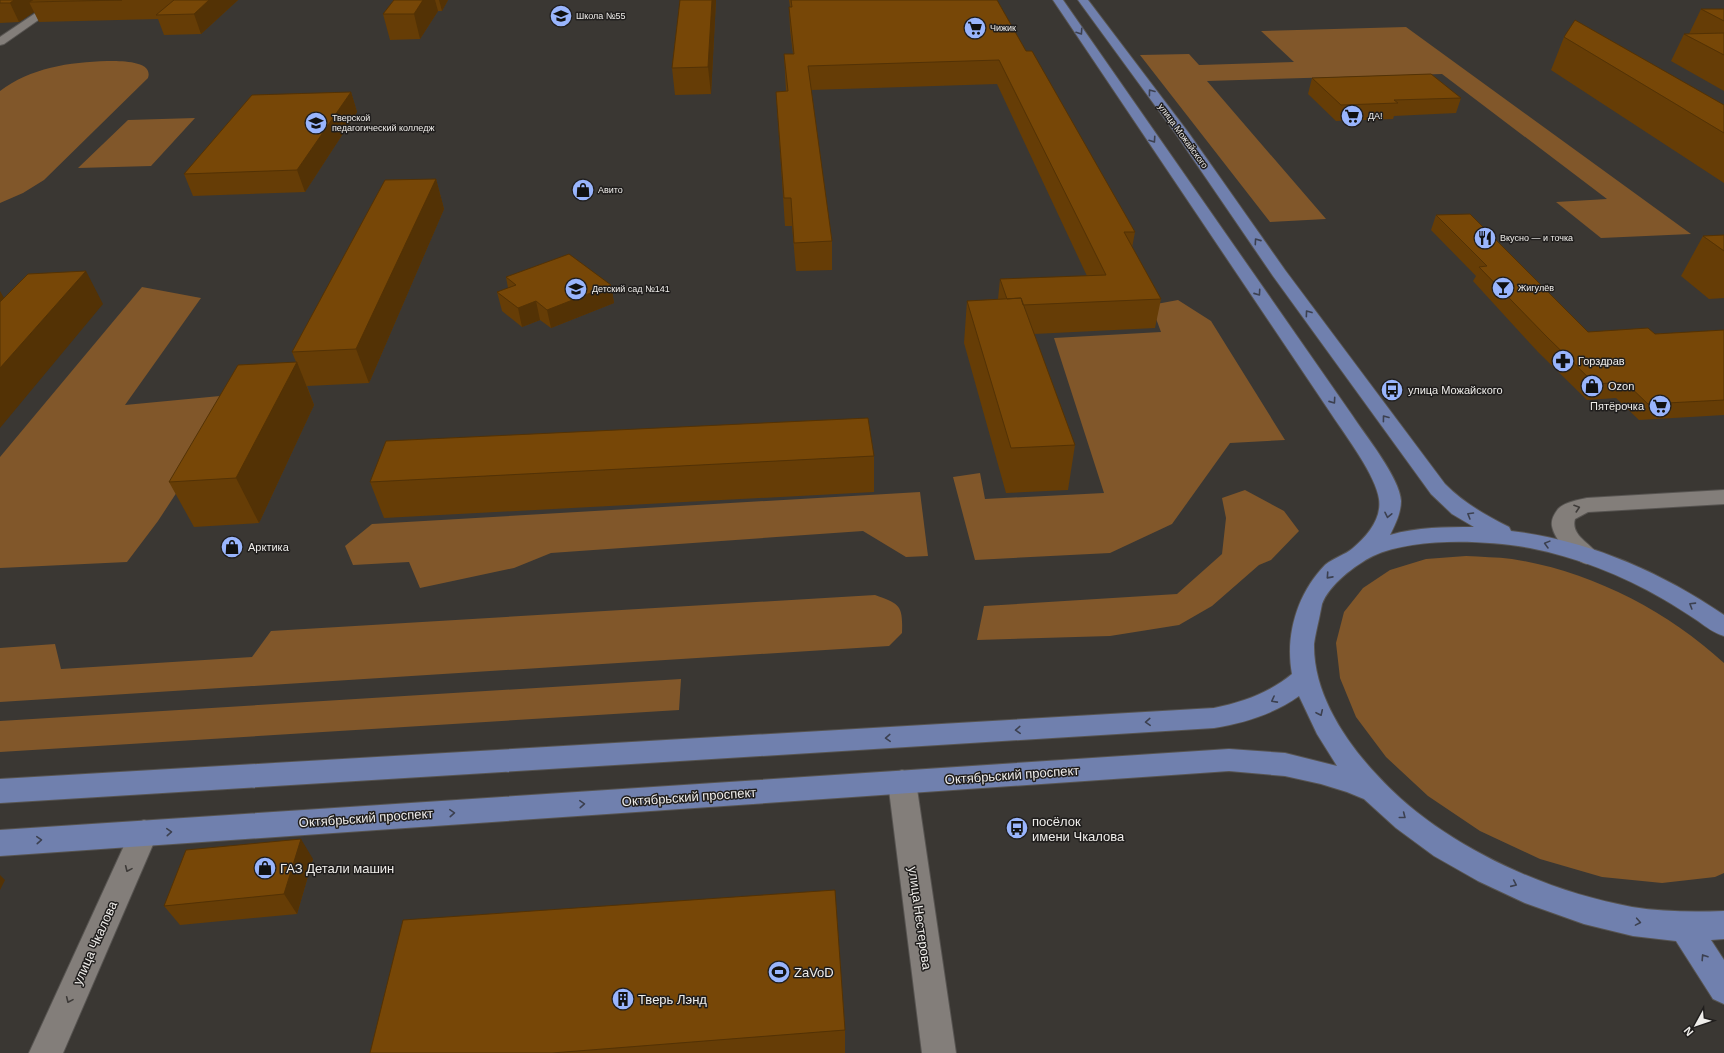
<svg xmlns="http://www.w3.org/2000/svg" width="1724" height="1053" viewBox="0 0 1724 1053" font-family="Helvetica,sans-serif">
  <rect width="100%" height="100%" fill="#3a3733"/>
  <!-- green -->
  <path fill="#81572a" d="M 1406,27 L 1691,234 L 1601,238 L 1556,202 L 1607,199 L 1442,74 L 1207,81 L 1326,219 L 1270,222 L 1140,55 L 1189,54 L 1199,65 L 1294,62 L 1261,31 Z
    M 107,61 C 118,61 154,60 148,78 L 44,180 L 23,193 L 0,203 L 0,91 C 30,68 70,62 107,61 Z
    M 195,118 L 151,166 L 78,168 L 128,120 Z
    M 142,287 L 201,298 L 125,405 L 241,394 L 158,521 L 127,562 L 0,568 L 0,457 Z
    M 1178,300 L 1211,321 L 1285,440 L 1230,443 L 1172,524 L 1110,553 L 975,560 L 953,477 L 980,473 L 985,499 L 1104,493 L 1054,338 L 1161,332 L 1151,305 Z
    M 1245,490 L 1284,511 L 1299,531 L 1271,560 L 1259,565 L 1212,606 L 1179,625 L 1110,636 L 977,640 L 984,606 L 1177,594 L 1222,554 L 1226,518 L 1222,498 Z
    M 920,492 L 928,556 L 906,557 L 863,531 L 551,553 L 514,568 L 420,588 L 409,562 L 353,565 L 345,546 L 372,524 Z
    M 1466,556 C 1481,557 1497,557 1512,559 C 1590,571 1666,610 1724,663 L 1724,873 L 1715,877 L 1662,883 L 1602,877 L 1540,859 L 1480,831 L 1428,796 L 1386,757 L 1356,717 L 1340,678 L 1336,643 L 1344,612 L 1363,588 L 1390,570 L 1426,559 Z
    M 875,595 C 900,604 903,605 902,633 L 889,646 L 0,702 L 0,648 L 55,644 L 61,669 L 252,657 L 271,631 Z
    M 681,679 L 679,710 L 0,752 L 0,721 Z"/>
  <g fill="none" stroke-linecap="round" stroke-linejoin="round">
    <!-- minor casing -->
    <g stroke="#575451" stroke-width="2">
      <path id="minor" d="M 55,0 L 67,0 L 4,44 L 0,45 L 0,37 Z
        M 1724,490 L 1724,504 L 1588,512 L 1575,519 C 1570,536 1592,544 1599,556 L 1596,562 C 1593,562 1590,564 1587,564 C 1574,562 1554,539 1552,526 C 1551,520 1554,514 1558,509 C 1565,502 1578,500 1587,498 Z
        M 902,770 L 912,774 L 916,782 L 956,1053 L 922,1053 L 888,782 L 892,774 Z
        M 144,820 L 154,824 L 158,833 L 63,1053 L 29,1053 L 134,824 Z"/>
    </g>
    <!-- major casing -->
    <g stroke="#575451" stroke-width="2">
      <path id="major" d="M 1053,0 L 1063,0 L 1352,415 C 1365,435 1400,478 1401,501 C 1401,513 1395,525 1390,535 C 1417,527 1446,527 1474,527 L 1452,514 L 1431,494 L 1273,276 L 1178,137 L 1078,0 L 1088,0 L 1188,132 L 1285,270 L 1445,484 C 1464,503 1485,515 1509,527 L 1511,531 C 1588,540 1661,572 1724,615 L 1724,636 C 1714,633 1706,627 1698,621 C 1686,613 1675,606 1663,599 C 1622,575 1576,557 1530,548 C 1485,540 1415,537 1373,556 C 1355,565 1329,585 1322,604 C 1321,609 1320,614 1319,619 C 1317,628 1315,636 1314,644 C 1313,693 1345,741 1377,775 C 1438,843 1543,891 1632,907 C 1663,912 1693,912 1724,911 L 1724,939 L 1711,940 L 1724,960 L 1724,1004 L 1713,999 L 1676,941 L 1633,936 L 1584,924 L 1525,903 L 1478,881 L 1434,856 L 1396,828 L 1364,799 L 1347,792 L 1321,784 L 1285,776 L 1229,771 L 0,856 L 0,830 L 1229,749 L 1285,753 L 1337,766 L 1317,734 L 1299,696 C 1274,714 1244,723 1214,728 L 0,803 L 0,779 L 1214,708 C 1243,702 1269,693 1292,674 C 1285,635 1297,594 1325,565 C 1333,558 1345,555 1353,548 C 1367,536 1382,519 1379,499 C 1376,476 1346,436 1332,415 Z"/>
    </g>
    <!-- minor -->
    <use href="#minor" fill="#837e7a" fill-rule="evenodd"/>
    <!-- major -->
    <use href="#major" fill="#7080ae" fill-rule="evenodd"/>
  </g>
  <!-- wall -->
  <path fill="#663d06" d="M 0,0 L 238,0 L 201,34 L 164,35 L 158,19 L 39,22 L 34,12 L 19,22 L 0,23 Z
    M 394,0 L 448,0 L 442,11 L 438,11 L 420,39 L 390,40 L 383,14 Z
    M 680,0 L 716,0 L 711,94 L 675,95 L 672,68 Z
    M 789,0 L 997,0 L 1026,51 L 1135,232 L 1132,248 L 1161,299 L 1155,328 L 1034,334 L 1075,445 L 1068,490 L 1006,493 L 964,343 L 967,301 L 998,299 L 1000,279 L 1087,276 L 997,84 L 811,90 L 832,241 L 832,270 L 796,271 L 792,226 L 785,226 L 776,92 L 786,91 L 784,54 L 793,54 L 790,29 L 789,7 L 790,7 Z
    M 1701,9 L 1724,9 L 1724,91 L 1671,61 L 1684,34 L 1689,34 Z
    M 1564,37 L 1724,105 L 1724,183 L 1551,70 Z
    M 1312,78 L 1461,98 L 1456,113 L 1394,116 L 1393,119 L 1336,121 L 1308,94 Z
    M 351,92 L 357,112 L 305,192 L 193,196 L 184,174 Z
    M 436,179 L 444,209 L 369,383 L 307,386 L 314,405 L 259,523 L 194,527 L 169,482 L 296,362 L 292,352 Z
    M 1436,215 L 1588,332 L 1655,334 L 1724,330 L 1724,415 L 1639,420 L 1616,398 L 1587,400 L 1538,352 L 1473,281 L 1476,276 L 1431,230 Z
    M 1724,235 L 1724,298 L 1709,299 L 1681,276 L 1703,236 Z
    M 506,277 L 611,285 L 614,303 L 551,328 L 540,320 L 522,327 L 502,311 L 497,292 L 508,288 Z
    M 874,456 L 874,492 L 384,518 L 370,482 Z
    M 313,859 L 297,914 L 180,925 L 164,906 Z
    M 845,1030 L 845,1053 L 370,1053 Z"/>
  <!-- shaded-wall -->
  <path fill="#533205" d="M 14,0 L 52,0 L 29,2 L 34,12 L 19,22 L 10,3 Z
    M 209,0 L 238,0 L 201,34 L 194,14 Z
    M 423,0 L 435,0 L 438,11 L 420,39 L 414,14 Z
    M 439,0 L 448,0 L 442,11 Z
    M 712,0 L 716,0 L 711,94 L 708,67 Z
    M 351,92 L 357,112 L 305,192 L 297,170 Z
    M 436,179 L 444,209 L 369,383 L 356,349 Z
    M 86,271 L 103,304 L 0,428 L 0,368 Z
    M 611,285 L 614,303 L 551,328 L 547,310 Z
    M 0,291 L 4,298 L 0,303 Z
    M 536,301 L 540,320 L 522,327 L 518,308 Z
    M 297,362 L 314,405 L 259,523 L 236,478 Z
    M 301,839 L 313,859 L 297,914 L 284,894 Z
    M 0,875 L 5,880 L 0,890 Z"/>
  <!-- building -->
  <path fill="#774707" stroke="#533205" d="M 0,0 L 14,0 L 10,3 L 0,3 Z
    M 33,0 L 122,0 L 29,2 Z
    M 174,0 L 209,0 L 194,14 L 156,15 Z
    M 394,0 L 423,0 L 414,14 L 383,14 Z
    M 680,0 L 712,0 L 708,67 L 672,68 Z
    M 791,0 L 997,0 L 1026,51 L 1032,51 L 1135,232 L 1124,232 L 1161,299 L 1023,305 L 1021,298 L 1007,299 L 1000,279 L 1106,275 L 999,60 L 808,66 L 832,241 L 794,243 L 791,198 L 784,198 L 776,92 L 788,91 L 784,54 L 794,54 L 789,7 L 792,7 Z
    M 1701,9 L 1724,9 L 1724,21 Z
    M 1575,20 L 1724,105 L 1724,133 L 1564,37 Z
    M 1724,33 L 1724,55 L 1684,34 Z
    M 1431,74 L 1461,98 L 1394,100 L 1398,103 L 1341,105 L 1312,78 Z
    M 351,92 L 297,170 L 184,174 L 252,95 Z
    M 436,179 L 356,349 L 292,352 L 385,180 Z
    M 1470,214 L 1588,332 L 1648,328 L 1655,334 L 1724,330 L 1724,400 L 1648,404 L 1625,382 L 1595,384 L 1546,336 L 1479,267 L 1487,266 L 1436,215 Z
    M 1724,235 L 1724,251 L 1703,236 Z
    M 569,254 L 611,285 L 547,310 L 536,301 L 518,308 L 497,292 L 516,285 L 506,277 Z
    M 86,271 L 0,368 L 0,302 L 28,274 Z
    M 1021,298 L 1075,445 L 1011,448 L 967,301 Z
    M 297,362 L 236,478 L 169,482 L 238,365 Z
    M 868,418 L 874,456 L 370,482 L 386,441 Z
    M 301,839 L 284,894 L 164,906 L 186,850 Z
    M 835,890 L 845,1030 L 552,1053 L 370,1053 L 403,920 Z"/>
  <!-- one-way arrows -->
  <defs><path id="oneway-chevron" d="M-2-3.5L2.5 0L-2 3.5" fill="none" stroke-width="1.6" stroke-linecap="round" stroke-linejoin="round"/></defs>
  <g stroke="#3c4050">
    <use href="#oneway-chevron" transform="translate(1080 32) rotate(56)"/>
    <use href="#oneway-chevron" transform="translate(1151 92) rotate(-127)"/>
    <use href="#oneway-chevron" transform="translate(1153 140) rotate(56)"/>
    <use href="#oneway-chevron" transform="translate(1257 241) rotate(-125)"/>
    <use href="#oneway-chevron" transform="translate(1258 293) rotate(55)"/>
    <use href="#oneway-chevron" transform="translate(1308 313) rotate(-126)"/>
    <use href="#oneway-chevron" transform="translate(1333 401) rotate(55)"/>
    <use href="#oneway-chevron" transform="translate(1385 418) rotate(-127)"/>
    <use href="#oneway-chevron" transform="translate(1388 515) rotate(102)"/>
    <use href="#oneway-chevron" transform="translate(1470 515) rotate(-149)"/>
    <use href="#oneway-chevron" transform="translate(1547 544) rotate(-165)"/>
    <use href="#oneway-chevron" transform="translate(1329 576) rotate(132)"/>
    <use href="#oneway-chevron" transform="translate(1692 605) rotate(-148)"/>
    <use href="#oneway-chevron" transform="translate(1274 700) rotate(152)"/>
    <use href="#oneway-chevron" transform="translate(1320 713) rotate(65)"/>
    <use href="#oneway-chevron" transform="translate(1148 722) rotate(177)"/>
    <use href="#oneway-chevron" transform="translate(1018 730) rotate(177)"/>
    <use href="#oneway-chevron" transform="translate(888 738) rotate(177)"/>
    <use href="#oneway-chevron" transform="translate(582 804) rotate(-4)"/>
    <use href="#oneway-chevron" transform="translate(452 813) rotate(-4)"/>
    <use href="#oneway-chevron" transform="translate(1403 816) rotate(38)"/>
    <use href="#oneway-chevron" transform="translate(169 832) rotate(-4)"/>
    <use href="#oneway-chevron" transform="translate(39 840) rotate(-4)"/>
    <use href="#oneway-chevron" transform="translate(1514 884) rotate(24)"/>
    <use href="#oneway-chevron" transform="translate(1638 922) rotate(10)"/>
    <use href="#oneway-chevron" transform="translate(1704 957) rotate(-123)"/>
  </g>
  <g stroke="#3e3b39">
    <use href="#oneway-chevron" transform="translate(1577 508) rotate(-18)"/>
    <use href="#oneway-chevron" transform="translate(128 869) rotate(114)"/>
    <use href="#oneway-chevron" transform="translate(69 1000) rotate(114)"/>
  </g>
  <!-- icons -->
  <defs>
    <g id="school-disc" transform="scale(1.15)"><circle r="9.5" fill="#99b5fd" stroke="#201e1d"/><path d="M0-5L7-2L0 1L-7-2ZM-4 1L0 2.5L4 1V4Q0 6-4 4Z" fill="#111"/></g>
    <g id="supermarket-disc" transform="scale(1.15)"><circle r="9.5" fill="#99b5fd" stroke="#201e1d"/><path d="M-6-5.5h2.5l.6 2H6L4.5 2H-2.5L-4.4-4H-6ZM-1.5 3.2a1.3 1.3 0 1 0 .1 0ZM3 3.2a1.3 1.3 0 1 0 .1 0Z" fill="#111"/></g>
    <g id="university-disc" transform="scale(1.15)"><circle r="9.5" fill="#99b5fd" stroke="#201e1d"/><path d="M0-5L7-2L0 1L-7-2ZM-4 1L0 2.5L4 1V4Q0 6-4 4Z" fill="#111"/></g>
    <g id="shop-disc" transform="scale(1.15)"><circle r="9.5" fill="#99b5fd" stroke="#201e1d"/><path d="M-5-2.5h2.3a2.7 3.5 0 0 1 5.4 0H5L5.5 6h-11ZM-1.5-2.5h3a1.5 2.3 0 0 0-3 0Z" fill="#111"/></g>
    <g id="restaurant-disc" transform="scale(1.15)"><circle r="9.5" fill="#99b5fd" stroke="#201e1d"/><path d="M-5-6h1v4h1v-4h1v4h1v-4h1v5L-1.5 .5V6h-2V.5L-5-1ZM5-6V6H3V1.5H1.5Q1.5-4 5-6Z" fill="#111"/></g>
    <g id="bar-disc" transform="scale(1.15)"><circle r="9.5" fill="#99b5fd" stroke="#201e1d"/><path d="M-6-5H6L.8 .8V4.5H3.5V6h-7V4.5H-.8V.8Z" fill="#111"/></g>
    <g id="pharmacy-disc" transform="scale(1.15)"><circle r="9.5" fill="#99b5fd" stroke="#201e1d"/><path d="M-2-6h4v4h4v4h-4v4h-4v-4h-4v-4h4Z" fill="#111"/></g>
    <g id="bus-disc" transform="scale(1.15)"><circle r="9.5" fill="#99b5fd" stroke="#201e1d"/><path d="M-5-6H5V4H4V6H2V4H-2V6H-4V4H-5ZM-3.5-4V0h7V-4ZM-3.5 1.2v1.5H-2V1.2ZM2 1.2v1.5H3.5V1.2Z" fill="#111"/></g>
    <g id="stadium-disc" transform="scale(1.15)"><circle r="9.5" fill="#99b5fd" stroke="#201e1d"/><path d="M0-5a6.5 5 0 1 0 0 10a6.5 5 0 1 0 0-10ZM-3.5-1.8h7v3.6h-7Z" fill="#111"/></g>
    <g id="building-disc" transform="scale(1.15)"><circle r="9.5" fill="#99b5fd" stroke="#201e1d"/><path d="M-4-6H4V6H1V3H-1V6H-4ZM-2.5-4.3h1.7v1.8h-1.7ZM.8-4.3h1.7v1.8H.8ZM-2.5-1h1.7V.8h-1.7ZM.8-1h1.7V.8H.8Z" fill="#111"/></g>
  </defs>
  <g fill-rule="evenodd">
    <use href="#school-disc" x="561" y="16"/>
    <use href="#supermarket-disc" x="975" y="28"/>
    <use href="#supermarket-disc" x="1352" y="116"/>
    <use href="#university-disc" x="316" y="123"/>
    <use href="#shop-disc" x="583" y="190"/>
    <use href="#restaurant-disc" x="1485" y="238"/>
    <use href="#bar-disc" x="1503" y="288"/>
    <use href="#school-disc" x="576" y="289"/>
    <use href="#pharmacy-disc" x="1563" y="361"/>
    <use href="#shop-disc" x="1592" y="386"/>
    <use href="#bus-disc" x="1392" y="390"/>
    <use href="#supermarket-disc" x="1660" y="406"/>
    <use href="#shop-disc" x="232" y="547"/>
    <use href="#bus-disc" x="1017" y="828"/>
    <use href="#shop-disc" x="265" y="868"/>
    <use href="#stadium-disc" x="779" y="972"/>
    <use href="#building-disc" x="623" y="999"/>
  </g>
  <g text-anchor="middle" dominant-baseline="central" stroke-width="3" stroke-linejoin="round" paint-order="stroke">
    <!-- far-poi labels -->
    <g font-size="9" fill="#efedea" stroke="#201e1d" text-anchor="start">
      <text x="576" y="16">Школа №55</text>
      <text x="990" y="28">Чижик</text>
      <text x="1368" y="116">ДА!</text>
      <text x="332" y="118">Тверской<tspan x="332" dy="10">педагогический колледж</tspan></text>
      <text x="598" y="190">Авито</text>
      <text x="1500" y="238">Вкусно — и точка</text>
      <text x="1518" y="288">Жигулёв</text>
      <text x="592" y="289">Детский сад №141</text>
    </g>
    <!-- far-street labels -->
    <g font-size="9" fill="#efedea" stroke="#201e1d">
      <text transform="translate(1183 136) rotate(54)">улица Можайского</text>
    </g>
    <!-- poi labels -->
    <g font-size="11" fill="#efedea" stroke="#201e1d" text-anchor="start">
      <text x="1578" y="361">Горздрав</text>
      <text x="1608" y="386">Ozon</text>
      <text x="1408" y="390">улица Можайского</text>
      <text x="1644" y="406" text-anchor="end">Пятёрочка</text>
      <text x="248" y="547">Арктика</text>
    </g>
    <!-- near-street labels -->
    <g font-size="13" fill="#efedea" stroke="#201e1d">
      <text transform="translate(1012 775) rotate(-4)">Октябрьский проспект</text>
      <text transform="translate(689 797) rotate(-4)">Октябрьский проспект</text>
      <text transform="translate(366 818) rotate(-4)">Октябрьский проспект</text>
      <text transform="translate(920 918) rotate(82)">улица Нестерова</text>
      <text transform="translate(95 943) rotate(-66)">улица Чкалова</text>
    </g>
    <!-- near-poi labels -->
    <g font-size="13" fill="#efedea" stroke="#201e1d" text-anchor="start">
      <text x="1032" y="821">посёлок<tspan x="1032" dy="15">имени Чкалова</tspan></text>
      <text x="280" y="868">ГАЗ Детали машин</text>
      <text x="794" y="972">ZaVoD</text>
      <text x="638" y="999">Тверь Лэнд</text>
    </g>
  </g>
  <!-- north arrow -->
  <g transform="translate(1696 1025) rotate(230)" stroke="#201e1d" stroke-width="3" paint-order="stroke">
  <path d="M0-3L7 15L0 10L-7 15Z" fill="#efedea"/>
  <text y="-6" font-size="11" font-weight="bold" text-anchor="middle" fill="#efedea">N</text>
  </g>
</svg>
